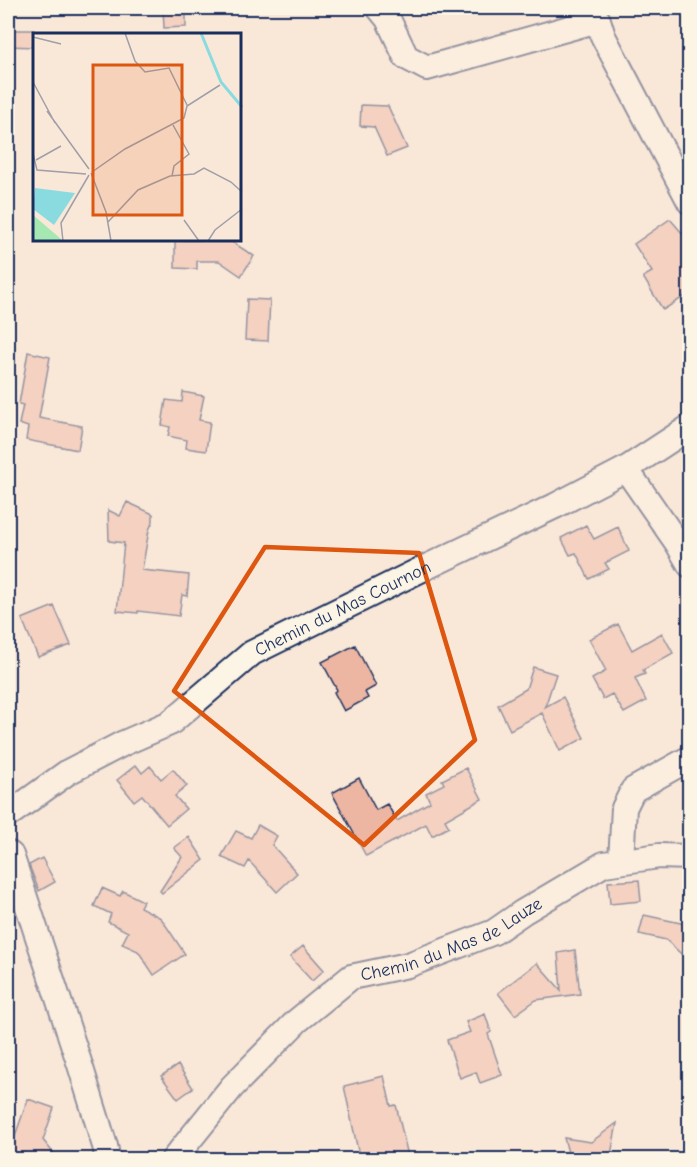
<svg xmlns="http://www.w3.org/2000/svg" width="697" height="1167" viewBox="0 0 697 1167" font-family="'Comic Neue',sans-serif">
  <rect width="100%" height="100%" fill="#f9e8d8"/>
  <filter id="ink" filterUnits="userSpaceOnUse"><feTurbulence type="fractalNoise" baseFrequency=".0167" numOctaves="2"/><feDisplacementMap in="SourceGraphic" scale="12" xChannelSelector="R" yChannelSelector="G"/><feConvolveMatrix kernelMatrix="1 2 1 2 8 2 1 2 1" color-interpolation-filters="sRGB"/></filter>
  <g filter="url(#ink)">
    <!-- building -->
    <path fill="#edb6a2" stroke="#1b2f5e" stroke-width="1.5" d="M 163,8 L 186,8 L 186,27 L 164,28 Z
      M 8,30 L 34,30 L 34,47 L 8,46 Z
      M 361,105 L 388,106 L 407,148 L 387,156 L 374,127 L 360,126 Z
      M 670,219 L 690,242 L 690,293 L 663,310 L 643,277 L 652,272 L 634,244 Z
      M 175,240 L 229,240 L 254,256 L 241,276 L 219,261 L 197,261 L 197,269 L 175,268 Z
      M 247,299 L 270,300 L 268,341 L 245,340 Z
      M 28,352 L 50,357 L 39,418 L 82,426 L 78,450 L 26,440 L 28,427 L 19,424 L 23,405 L 19,404 Z
      M 183,392 L 204,396 L 199,420 L 210,422 L 206,451 L 186,448 L 187,440 L 168,436 L 170,427 L 162,425 L 166,400 L 182,402 Z
      M 127,502 L 153,514 L 153,521 L 149,530 L 142,570 L 189,575 L 187,596 L 182,595 L 179,616 L 138,611 L 138,613 L 117,611 L 124,543 L 109,541 L 108,510 L 120,516 Z
      M 586,525 L 594,539 L 618,527 L 629,551 L 605,563 L 609,569 L 589,579 L 576,553 L 570,555 L 561,538 Z
      M 54,606 L 71,645 L 38,657 L 22,619 Z
      M 618,624 L 632,650 L 662,633 L 673,653 L 643,670 L 645,674 L 635,678 L 646,701 L 624,713 L 612,694 L 603,699 L 592,679 L 606,671 L 589,639 Z
      M 355,645 L 376,686 L 365,692 L 368,698 L 344,711 L 334,692 L 337,690 L 322,662 Z
      M 533,667 L 556,674 L 545,707 L 563,697 L 584,738 L 560,751 L 542,713 L 510,730 L 498,705 L 526,689 Z
      M 136,765 L 142,773 L 150,766 L 161,779 L 173,769 L 187,786 L 175,796 L 186,809 L 167,825 L 142,795 L 134,801 L 117,780 Z
      M 466,768 L 482,799 L 445,820 L 449,827 L 432,836 L 426,824 L 366,856 L 332,793 L 359,778 L 376,810 L 387,804 L 397,821 L 430,802 L 426,793 L 444,784 L 442,780 Z
      M 258,825 L 277,836 L 272,845 L 297,873 L 277,892 L 249,861 L 245,868 L 221,857 L 236,831 L 251,838 Z
      M 189,837 L 204,860 L 162,893 L 160,891 L 182,857 L 174,848 Z
      M 42,858 L 55,882 L 39,891 L 29,865 Z
      M 639,880 L 641,901 L 610,904 L 608,882 Z
      M 102,888 L 120,896 L 123,891 L 143,901 L 140,907 L 161,918 L 185,954 L 154,975 L 138,951 L 122,944 L 128,932 L 108,922 L 111,914 L 94,906 Z
      M 644,915 L 685,924 L 690,928 L 690,962 L 666,940 L 639,934 Z
      M 303,946 L 324,970 L 312,981 L 290,957 Z
      M 575,950 L 580,994 L 536,1000 L 515,1015 L 498,993 L 537,963 L 561,990 L 558,953 Z
      M 485,1014 L 491,1032 L 488,1034 L 502,1075 L 480,1083 L 476,1072 L 460,1078 L 447,1040 L 470,1032 L 466,1022 Z
      M 178,1065 L 193,1088 L 178,1099 L 161,1076 Z
      M 384,1076 L 391,1106 L 396,1105 L 409,1160 L 360,1160 L 344,1086 Z
      M 28,1099 L 54,1108 L 43,1140 L 59,1160 L 8,1160 L 8,1133 L 15,1136 Z
      M 617,1123 L 610,1160 L 570,1160 L 564,1138 L 591,1142 Z"/>
    <g fill="none" stroke-linecap="round" stroke-linejoin="round">
      <!-- minor casing -->
      <g stroke="#1b2f5e" stroke-width="28">
        <g id="minor">
          <path d="M 379,8 L 388,19 L 406,57 L 427,68 L 598,20 L 603,36 L 690,202"/>
          <path d="M 626,469 L 678,544 L 690,565"/>
          <path id="s1" d="M 8,815 L 68,772 L 124,743 L 170,723 L 252,653 L 416,572 L 555,506 L 626,469 L 690,427"/>
          <path d="M 8,853 L 11,855 L 80,1065 L 105,1146 L 108,1160"/>
          <path d="M 621,861 L 624,808 L 633,790 L 690,758"/>
          <path id="s2" d="M 173,1160 L 232,1087 L 297,1021 L 351,977 L 408,965 L 494,932 L 523,912 L 604,864 L 659,856 L 690,857"/>
        </g>
      </g>
      <!-- minor -->
      <use href="#minor" stroke="#fcf5e5" stroke-width="24"/>
    </g>
  </g>
  <!-- marked area -->
  <path d="M0 0H697V1167H0ZM 265,547 L 419,553 L 475,740 L 364,845 L 174,691 Z" fill="#f9e8d8" fill-opacity=".55" fill-rule="evenodd"/>
  <path fill="none" stroke="#de5710" stroke-width="4.5" stroke-linejoin="round" d="M 265,547 L 419,553 L 475,740 L 364,845 L 174,691 Z"/>
  <g text-anchor="middle" dominant-baseline="central" stroke-width="4.5" stroke-linejoin="round" paint-order="stroke">
    <!-- street labels -->
    <g font-size="18" fill="#1b2f5e" stroke="#fcf5e5">
      <text stroke="none"><textPath href="#s1" startOffset="396">Chemin du Mas Cournon</textPath></text>
      <text stroke="none"><textPath href="#s2" startOffset="364">Chemin du Mas de Lauze</textPath></text>
    </g>
  </g>
  <!-- overview -->
  <g transform="translate(33 33)">
    <rect width="208" height="208" fill="#f9e8d8"/>
    <path d="M 0,182 L 28,206 L 28,208 L 0,208 Z" fill="#a6e8b1"/>
    <path d="M 2,155 L 42,160 L 21,192 L 0,176 Z" fill="#89dbe0"/>
    <path fill="none" stroke="#89dbe0" stroke-width="3" d="M 168,0 L 188,49 L 209,74"/>
    <path fill="none" stroke="#a09ea7" stroke-width="1.5" d="M 92,0 L 102,28 L 112,39 L 136,35 L 154,72M 0,4 L 28,11M 0,49 L 22,90M 14,78 L 56,136M 0,121 L 4,137 L 53,141M 3,127 L 28,113M 59,139 L 92,116 L 151,85 L 154,73 L 187,52M 58,140 L 73,179 L 78,208M 139,143 L 141,133 L 156,121 L 140,92M 151,187 L 166,208M 75,189 L 105,157 L 137,143 L 161,141 L 171,135 L 198,149 L 209,159M 30,208 L 28,190 L 56,142M 175,208 L 182,197 L 209,176"/>
    <path fill="#de5710" fill-opacity="0.15" stroke="#de5710" stroke-width="3" d="M 60,32 L 149,32 L 149,182 L 60,182 Z"/>
    <rect width="208" height="208" fill="none" stroke="#1b2f5e" stroke-width="3"/>
  </g>
  <!-- margin -->
  <rect width="697" height="1167" fill="none" stroke="#fcf5e5" stroke-width="30"/>
  <rect x="15" y="15" width="667" height="1137" fill="none" stroke="#1b2f5e" stroke-width="2" filter="url(#ink)"/>
</svg>
